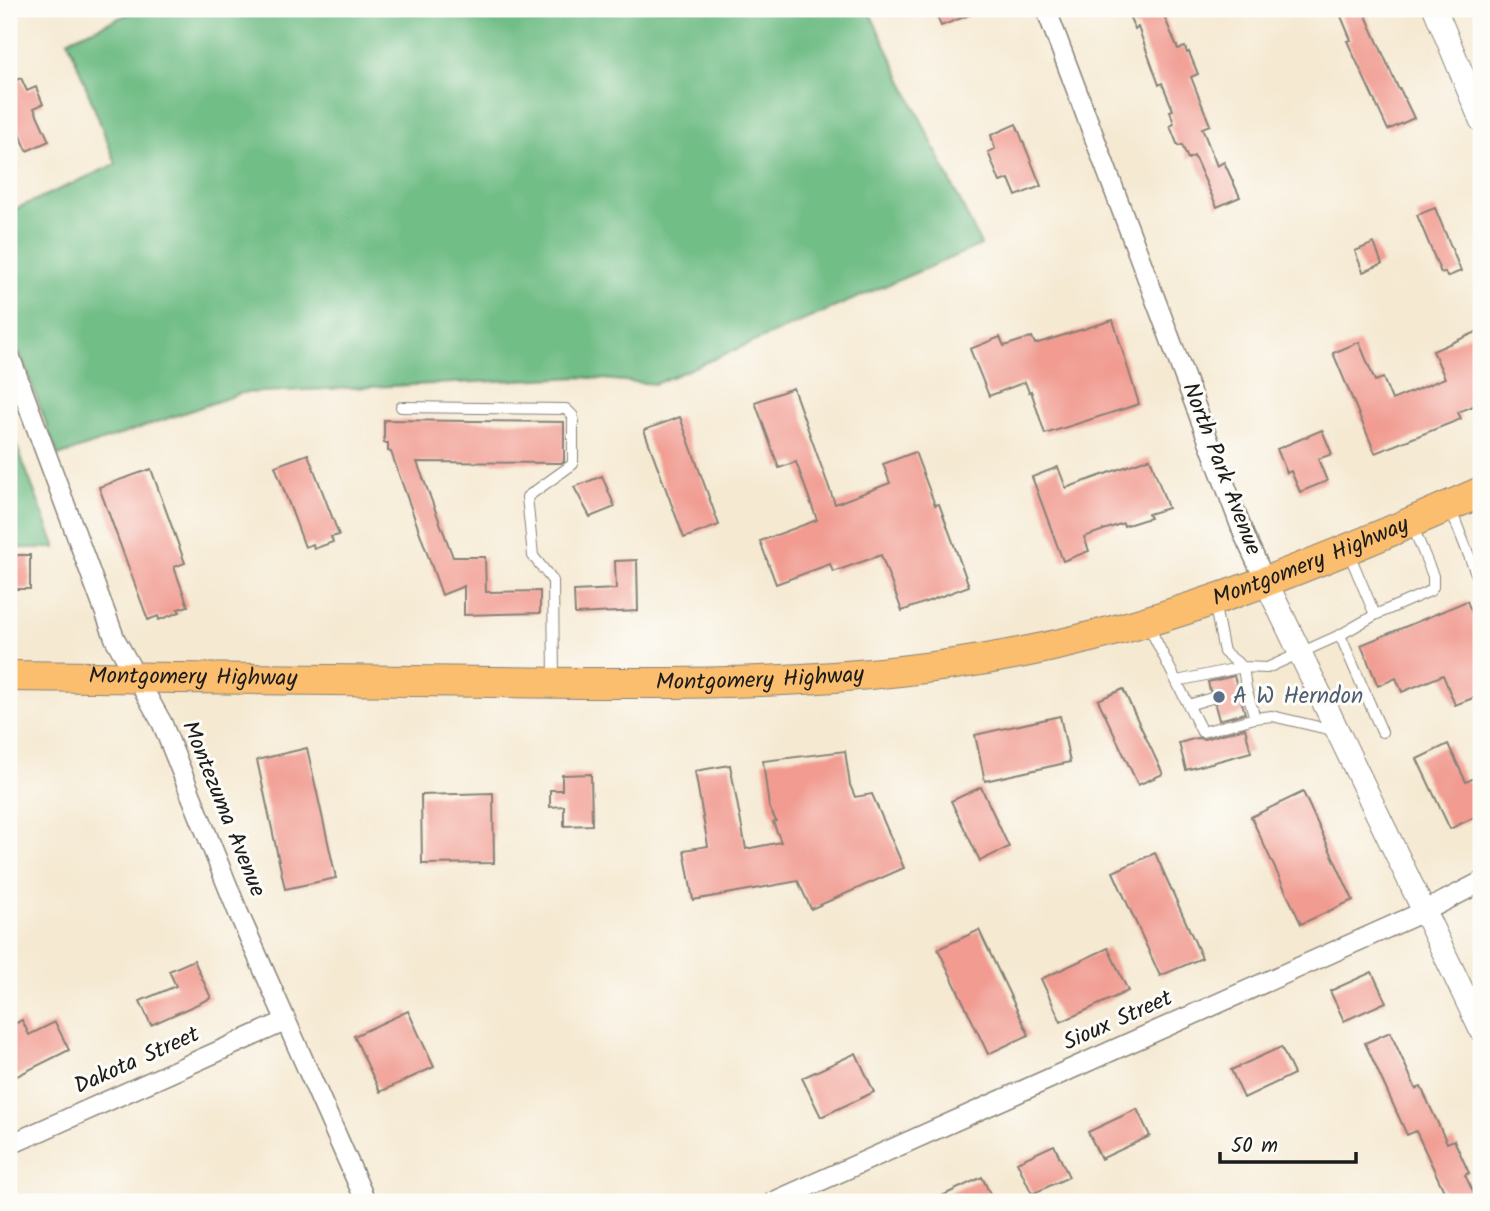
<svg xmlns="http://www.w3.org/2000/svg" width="1490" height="1211" viewBox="0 0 1490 1211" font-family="Kalam,sans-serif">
  <rect width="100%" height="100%" fill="#fdfcf7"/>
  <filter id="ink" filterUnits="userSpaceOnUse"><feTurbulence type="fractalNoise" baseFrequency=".0143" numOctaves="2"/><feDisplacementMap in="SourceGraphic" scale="14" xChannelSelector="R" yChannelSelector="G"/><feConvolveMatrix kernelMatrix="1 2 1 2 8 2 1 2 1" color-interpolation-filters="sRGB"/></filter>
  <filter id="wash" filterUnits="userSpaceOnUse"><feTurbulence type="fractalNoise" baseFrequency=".00686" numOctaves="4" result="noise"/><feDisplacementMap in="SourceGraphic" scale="28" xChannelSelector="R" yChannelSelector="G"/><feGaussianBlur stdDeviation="1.57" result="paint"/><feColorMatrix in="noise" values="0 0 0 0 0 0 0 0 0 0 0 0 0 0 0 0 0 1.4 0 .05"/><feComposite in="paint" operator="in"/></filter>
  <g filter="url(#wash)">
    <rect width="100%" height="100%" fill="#f5e9d2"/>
    <!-- forest -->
    <path fill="#72be87" stroke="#476d52" stroke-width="2" d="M 140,9 L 868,9 L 981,245 L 655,384 L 581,377 L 242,393 L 58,456 L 9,323 L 9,212 L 116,164 L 68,40 Z
      M 9,426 L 56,548 L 9,548 Z"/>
    <g id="blocks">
      <!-- building -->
      <path fill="#f19b91" d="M 934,9 L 981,9 L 982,10 L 941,26 Z
        M 1126,9 L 1161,9 L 1178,49 L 1185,47 L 1187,53 L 1189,52 L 1198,74 L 1191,77 L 1210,125 L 1202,128 L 1217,166 L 1224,162 L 1240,197 L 1217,207 L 1194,156 L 1188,159 L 1182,145 L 1178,146 L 1170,126 L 1174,124 L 1170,111 L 1173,110 L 1162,83 L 1159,85 L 1138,27 L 1135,29 Z
        M 1338,9 L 1363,9 L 1399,90 L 1400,89 L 1414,118 L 1388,130 L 1347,41 L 1351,40 Z
        M 21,78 L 27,91 L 36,87 L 43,104 L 34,108 L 49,141 L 27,151 L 17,127 L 9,130 L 9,83 Z
        M 1016,124 L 1041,186 L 1016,196 L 1009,179 L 1000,182 L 988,152 L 995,149 L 991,135 Z
        M 1435,208 L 1461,271 L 1447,277 L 1445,272 L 1441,273 L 1417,215 Z
        M 1374,243 L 1382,264 L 1363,272 L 1355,251 Z
        M 1113,320 L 1139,404 L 1045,434 L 1031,391 L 1029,392 L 1025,382 L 989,396 L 970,349 L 1000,337 L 1004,346 L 1032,337 L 1035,344 Z
        M 1481,330 L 1481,403 L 1458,412 L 1461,419 L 1375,453 L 1333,353 L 1359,342 L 1375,381 L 1383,378 L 1392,400 L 1445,378 L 1433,351 Z
        M 793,388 L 835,504 L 890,483 L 883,464 L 915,452 L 935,505 L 939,504 L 969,586 L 902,611 L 881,555 L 833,572 L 830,564 L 776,584 L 760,541 L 817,520 L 796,462 L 779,468 L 755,402 Z
        M 680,417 L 719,525 L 684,538 L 644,430 Z
        M 384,420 L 564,422 L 564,462 L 561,463 L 417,462 L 453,557 L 485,557 L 486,592 L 540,591 L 540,613 L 464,615 L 464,586 L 442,595 L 391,452 L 388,451 L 388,443 L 384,443 Z
        M 1322,430 L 1332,454 L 1318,459 L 1327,481 L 1300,492 L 1291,471 L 1287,473 L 1277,449 Z
        M 308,454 L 339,535 L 331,537 L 333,542 L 314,549 L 313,544 L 305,547 L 275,466 Z
        M 1150,458 L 1168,508 L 1148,514 L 1150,518 L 1124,526 L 1123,523 L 1084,537 L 1089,551 L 1063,561 L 1032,477 L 1058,467 L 1066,488 Z
        M 151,469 L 185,563 L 174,567 L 188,606 L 178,609 L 180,612 L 159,620 L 158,616 L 148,620 L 99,487 Z
        M 602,476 L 615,507 L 590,517 L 574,487 Z
        M 9,555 L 30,555 L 30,589 L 9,589 Z
        M 637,560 L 638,611 L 575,614 L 574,591 L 616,589 L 615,561 Z
        M 1467,601 L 1481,636 L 1481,695 L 1455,705 L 1443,675 L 1402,692 L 1396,678 L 1378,686 L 1361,645 Z
        M 1234,676 L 1245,713 L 1219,720 L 1215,705 L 1219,700 L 1219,695 L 1210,691 L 1208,682 Z
        M 1123,689 L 1163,774 L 1138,785 L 1098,700 Z
        M 1060,716 L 1070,762 L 985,781 L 975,735 Z
        M 1245,728 L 1251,752 L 1186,770 L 1179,743 L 1197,738 L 1204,739 Z
        M 1448,744 L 1466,782 L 1481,775 L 1481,814 L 1450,829 L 1417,759 Z
        M 307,748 L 336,878 L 285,889 L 257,760 Z
        M 845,751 L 850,785 L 855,797 L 872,794 L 904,868 L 811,909 L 798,881 L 693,900 L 684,850 L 708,846 L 695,771 L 730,765 L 746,849 L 781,842 L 773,822 L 776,821 L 769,807 L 763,761 Z
        M 591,774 L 592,825 L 564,826 L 564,806 L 550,807 L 550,790 L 562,790 L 562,775 Z
        M 981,787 L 1009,847 L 980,861 L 951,801 Z
        M 1303,792 L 1353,900 L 1301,924 L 1251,817 Z
        M 493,793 L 494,863 L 422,864 L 421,795 Z
        M 1155,853 L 1202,958 L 1160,976 L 1113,872 Z
        M 979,930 L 1029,1035 L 988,1054 L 938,949 Z
        M 1108,948 L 1128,991 L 1061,1022 L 1041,979 Z
        M 194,960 L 211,998 L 151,1025 L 140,1001 L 176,986 L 169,971 Z
        M 1372,972 L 1386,1002 L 1344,1021 L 1330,991 Z
        M 408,1011 L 434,1067 L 380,1092 L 354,1036 Z
        M 22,1020 L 29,1035 L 55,1022 L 69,1050 L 15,1077 L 9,1065 L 9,1027 Z
        M 1390,1032 L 1416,1089 L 1421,1087 L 1447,1143 L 1454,1140 L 1469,1173 L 1465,1175 L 1478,1202 L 1449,1202 L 1416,1131 L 1407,1135 L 1365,1043 Z
        M 1281,1047 L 1294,1074 L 1244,1098 L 1231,1070 Z
        M 856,1053 L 874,1092 L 821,1117 L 802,1078 Z
        M 1137,1109 L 1150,1136 L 1101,1159 L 1088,1132 Z
        M 1054,1145 L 1069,1177 L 1032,1194 L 1017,1162 Z
        M 982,1177 L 994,1202 L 929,1202 Z"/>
    </g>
  </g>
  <g filter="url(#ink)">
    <use href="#blocks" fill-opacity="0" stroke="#888277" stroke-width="2"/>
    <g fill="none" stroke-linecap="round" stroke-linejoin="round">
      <!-- service casing -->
      <g stroke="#888277" stroke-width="12">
        <path id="service" d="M 401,407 L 566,409 L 573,416 L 573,464 L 527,497 L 533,556 L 553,581 L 554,681
          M 1451,510 L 1481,586
          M 1348,551 L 1375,615
          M 1214,602 L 1224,652 L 1243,667 L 1267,668 L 1340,635 L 1375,615 L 1430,591 L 1433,587 L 1433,576 L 1413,527
          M 1148,625 L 1202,732 L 1255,718 L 1272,716 L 1336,731
          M 1340,635 L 1382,732
          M 1177,681 L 1243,667 L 1246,688 L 1255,718
          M 1188,705 L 1212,698"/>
      </g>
      <!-- minor casing -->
      <g stroke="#888277" stroke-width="22">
        <path id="minor" d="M 1046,9 L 1244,535 L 1266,582
          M 9,354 L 115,639 L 162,723 L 238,912 L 366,1202
          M 9,1145 L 286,1021
          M 773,1202 L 1425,911 L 1481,882"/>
      </g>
      <!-- tertiary casing -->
      <g stroke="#888277" stroke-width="25">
        <path id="tertiary" d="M 1435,9 L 1481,120
          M 1266,582 L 1481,1030"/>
      </g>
      <!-- primary casing -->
      <g stroke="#888277" stroke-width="32">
        <g id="primary">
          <path id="s1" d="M 9,676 C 172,677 336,680 500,682 C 674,684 847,687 1019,653 C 1180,622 1331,558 1481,492"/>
        </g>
      </g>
      <!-- service -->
      <use href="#service" stroke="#fff" stroke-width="10"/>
      <!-- minor -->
      <use href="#minor" stroke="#fff" stroke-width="19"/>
      <!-- tertiary -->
      <use href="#tertiary" stroke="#fff" stroke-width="23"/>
      <!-- primary -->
      <use href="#primary" stroke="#fabe6e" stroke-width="30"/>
    </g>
  </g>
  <!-- markers -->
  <circle fill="#5c6f8a" stroke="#fdfcf7" stroke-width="2.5" cx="1219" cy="697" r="7"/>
  <g text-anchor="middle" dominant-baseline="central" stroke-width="6" stroke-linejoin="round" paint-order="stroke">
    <!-- street labels -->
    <g font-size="23" fill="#1c1c1c" stroke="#fdfcf7">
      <text transform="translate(1221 469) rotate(69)">North Park Avenue</text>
      <text stroke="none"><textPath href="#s1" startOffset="1318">Montgomery Highway</textPath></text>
      <text stroke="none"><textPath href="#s1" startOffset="184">Montgomery Highway</textPath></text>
      <text stroke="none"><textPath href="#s1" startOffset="751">Montgomery Highway</textPath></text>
      <text transform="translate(223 809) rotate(68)">Montezuma Avenue</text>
      <text transform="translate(1118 1021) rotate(-24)">Sioux Street</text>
      <text transform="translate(137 1061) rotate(-24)">Dakota Street</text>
    </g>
    <!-- service labels -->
    <g font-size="23" fill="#4e5e75" stroke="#fdfcf7" text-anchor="start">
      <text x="1233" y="697">A W Herndon</text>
    </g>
  </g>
  <!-- margin -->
  <rect width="1490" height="1211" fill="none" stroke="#fdfcf7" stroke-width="35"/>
  <!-- scale -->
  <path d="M1220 1152v10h136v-10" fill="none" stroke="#1c1c1c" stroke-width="3.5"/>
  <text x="1231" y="1152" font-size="21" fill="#1c1c1c" stroke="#fdfcf7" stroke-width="5" paint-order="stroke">50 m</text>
</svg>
